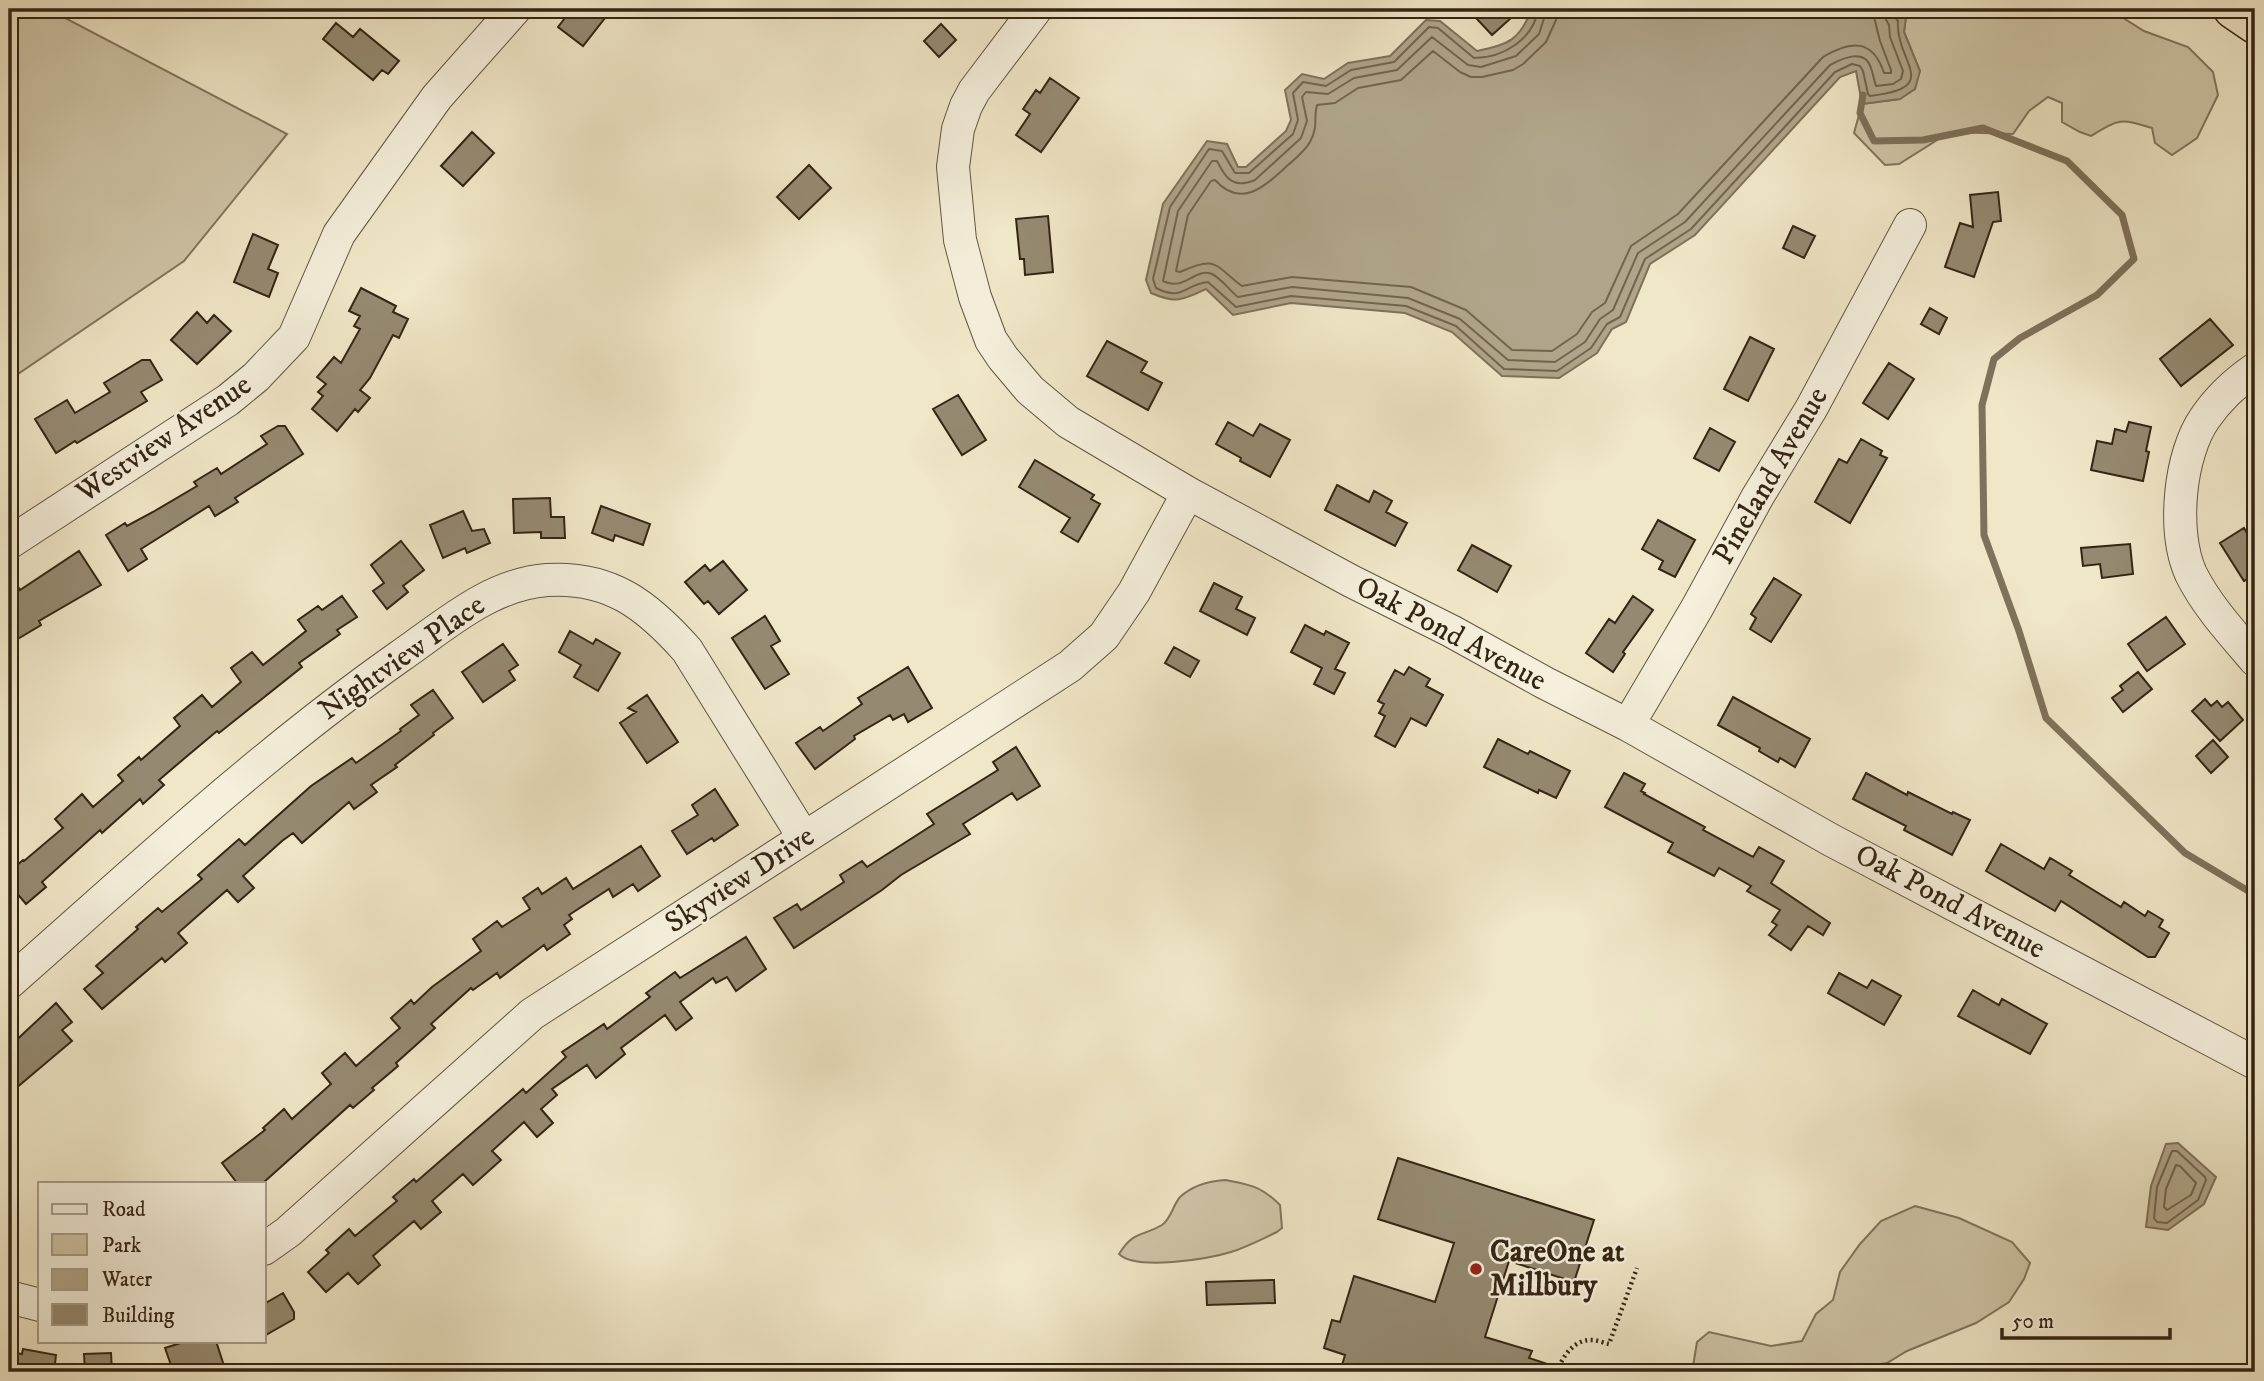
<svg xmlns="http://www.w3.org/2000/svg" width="2264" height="1381" viewBox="0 0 2264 1381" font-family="'IM FELL DW Pica',serif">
  <rect width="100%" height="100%" fill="#f0e7c8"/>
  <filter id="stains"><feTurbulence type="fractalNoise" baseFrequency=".00286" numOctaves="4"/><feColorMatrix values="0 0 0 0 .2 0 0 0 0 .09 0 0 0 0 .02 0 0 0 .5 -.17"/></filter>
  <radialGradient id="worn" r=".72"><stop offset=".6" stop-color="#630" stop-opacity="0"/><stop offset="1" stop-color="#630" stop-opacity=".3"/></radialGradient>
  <!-- green -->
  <path fill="#d0c6a9" stroke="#82765e" stroke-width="2" d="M 9,9 L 48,9 L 287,134 L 184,261 L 9,380 Z
    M 1954,9 L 2109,9 L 2144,31 L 2188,47 L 2213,72 L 2218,95 L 2197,138 L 2172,155 L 2155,143 L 2152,128 C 2120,118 2119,119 2091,136 L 2080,132 L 2062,122 L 2062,103 L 2048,97 L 2029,111 L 2013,134 L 1950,132 L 1899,164 L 1885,165 L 1854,133 L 1862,104 L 1900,99 L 1920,71 L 1904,32 L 1906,17 L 1945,15 Z
    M 1225,1180 C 1251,1185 1261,1186 1280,1205 L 1282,1228 L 1277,1232 C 1262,1239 1247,1247 1231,1252 C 1208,1259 1136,1271 1119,1254 C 1134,1230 1142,1237 1162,1225 C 1171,1219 1173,1205 1180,1197 C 1192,1186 1210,1181 1225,1180 Z
    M 1915,1206 L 1959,1218 L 2012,1242 L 2030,1263 L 2024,1279 L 2009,1302 L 1976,1323 L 1907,1351 L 1887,1363 L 1835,1372 L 1692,1372 L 1697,1342 L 1709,1332 L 1771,1346 L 1802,1341 L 1816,1314 L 1833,1300 L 1840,1272 L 1860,1244 L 1881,1221 Z"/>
  <!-- water -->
  <path fill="#b0a58a" stroke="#7e725a" stroke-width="2" d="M 1532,9 L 1895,9 L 1906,17 L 1904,32 L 1920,71 L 1915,89 L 1900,99 L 1862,104 L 1856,71 L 1840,77 L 1695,235 L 1650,264 L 1626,322 L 1612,329 L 1597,353 L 1559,378 L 1502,376 L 1452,332 L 1405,313 L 1291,303 L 1233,315 L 1206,289 C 1183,300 1176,304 1151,293 L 1146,280 L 1163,204 L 1207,141 L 1227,144 L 1238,167 L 1246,167 L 1286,131 L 1291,120 L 1285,90 L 1302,74 L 1324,79 L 1348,63 L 1390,56 L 1426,20 L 1440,21 L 1477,51 C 1509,44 1519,41 1532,9 Z
    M 2178,1143 L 2216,1177 L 2204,1204 L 2168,1230 L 2146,1227 L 2151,1186 L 2166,1144 Z"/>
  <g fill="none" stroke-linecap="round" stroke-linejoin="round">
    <!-- shore -->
    <path stroke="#72654e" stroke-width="2" d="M 1538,9 C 1534,39 1503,58 1474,58 L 1438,28 L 1429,27 L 1394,62 L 1351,70 L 1326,86 L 1303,82 L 1293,93 L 1298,120 L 1293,134 L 1249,173 L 1235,173 L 1222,151 L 1209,149 L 1170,207 L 1153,279 L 1156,288 C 1183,302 1185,284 1208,282 L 1236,307 L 1291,296 L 1406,306 L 1456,326 L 1504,369 L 1557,371 L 1591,348 L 1607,324 L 1620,317 L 1645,259 L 1691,229 L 1835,72 L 1852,64 L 1860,66 L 1863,71 L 1868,94 L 1870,96 C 1944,88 1895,62 1898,21 L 1893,15 L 1892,9
      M 1547,9 L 1539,34 L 1516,56 L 1481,67 L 1468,65 L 1432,37 L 1397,70 L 1354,78 L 1328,94 L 1306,92 L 1302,97 L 1307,121 L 1301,138 L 1255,180 C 1233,189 1226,179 1217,161 L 1212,161 L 1178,211 L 1163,281 C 1184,292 1195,267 1212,274 C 1222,279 1230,291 1238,297 L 1292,287 L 1408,298 L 1460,319 L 1508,360 L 1555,362 L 1585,342 L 1600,319 L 1613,310 L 1638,253 L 1685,222 L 1830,65 C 1843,58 1865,48 1871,68 C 1873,74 1874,80 1876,86 L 1893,84 L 1901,79 L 1903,71 L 1890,37 L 1889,25 L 1884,16 L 1883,9
      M 1558,9 L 1556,20 L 1546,42 L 1523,64 L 1513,70 L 1482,77 L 1471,77 L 1460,72 L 1433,51 L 1401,80 L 1358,88 L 1335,103 L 1317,105 C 1313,119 1319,125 1310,142 C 1305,151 1296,158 1288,165 C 1266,185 1242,210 1215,180 L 1211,181 L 1188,215 L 1176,271 L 1180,272 C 1217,255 1214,265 1242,286 L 1292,277 L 1411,287 L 1466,310 L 1512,350 L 1552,351 L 1577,334 L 1592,312 L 1605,303 L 1631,246 L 1678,214 L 1823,57 C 1851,40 1873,39 1884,73 L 1891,73 L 1891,70 L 1880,41 L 1872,9
      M 2172,1151 L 2177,1151 L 2205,1177 L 2206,1180 L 2198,1200 L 2167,1223 L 2157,1222 L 2154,1218 L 2157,1187 Z
      M 2176,1165 L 2180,1166 L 2196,1183 L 2191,1195 L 2167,1210 L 2164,1207 L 2166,1189 Z"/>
    <!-- stream -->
    <path stroke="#7e725a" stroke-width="7" d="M 1863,95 L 1860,113 L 1874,141 L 1923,140 L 1983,128 L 2067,161 L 2122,215 L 2134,259 L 2097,295 L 2020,338 L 1994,359 L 1982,405 L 1984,535 L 2019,631 L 2046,718 L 2185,853 L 2255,895"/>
  </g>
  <!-- building -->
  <path fill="#958a71" stroke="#332513" stroke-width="2" d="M 572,9 L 612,9 L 583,46 L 558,27 Z
    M 1488,9 L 1521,9 L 1492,35 L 1477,19 Z
    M 336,23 L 353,37 L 360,29 L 399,61 L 388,74 L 382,70 L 373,80 L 323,39 Z
    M 941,24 L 956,40 L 939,57 L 924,41 Z
    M 1050,78 L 1079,98 L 1041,152 L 1016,135 L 1030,114 L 1023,109 L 1036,90 L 1040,93 Z
    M 472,132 L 494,153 L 463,186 L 441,166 Z
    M 809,165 L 831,188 L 799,219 L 777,197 Z
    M 1998,192 L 2001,221 L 1993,222 L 1974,277 L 1945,267 L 1960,223 L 1973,227 L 1970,195 Z
    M 1048,216 L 1053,272 L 1025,275 L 1024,259 L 1020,259 L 1016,219 Z
    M 1793,226 L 1815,236 L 1804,258 L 1783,248 Z
    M 253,234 L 278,245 L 268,269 L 278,273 L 269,297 L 234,282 Z
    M 361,288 L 396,306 L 393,312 L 408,319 L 399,338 L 393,335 L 370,378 L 360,390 L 370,398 L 358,412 L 355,409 L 337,431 L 312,409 L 323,396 L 318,392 L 326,384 L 317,377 L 334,357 L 341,363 L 360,329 L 354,326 L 360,316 L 349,311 Z
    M 1930,308 L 1947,318 L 1939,334 L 1921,324 Z
    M 197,312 L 207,323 L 214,315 L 231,331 L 197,364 L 171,340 Z
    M 2210,319 L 2233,345 L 2181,386 L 2160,359 Z
    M 1750,337 L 1774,349 L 1748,401 L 1724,389 Z
    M 1107,341 L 1147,362 L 1141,372 L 1162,383 L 1148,410 L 1087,376 Z
    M 142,360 L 150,360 L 162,380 L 141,392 L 147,401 L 77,443 L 75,441 L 56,453 L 35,419 L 67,400 L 75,413 L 110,392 L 104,383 Z
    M 1889,363 L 1914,379 L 1888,419 L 1863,403 Z
    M 958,395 L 986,440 L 962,455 L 933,409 Z
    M 1228,422 L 1253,436 L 1260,424 L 1290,440 L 1270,477 L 1240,461 L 1241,458 L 1216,444 Z
    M 2129,422 L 2151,427 L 2146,451 L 2149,452 L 2143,481 L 2091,470 L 2097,441 L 2112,444 L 2115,429 L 2126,432 Z
    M 278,426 L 285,426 L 303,454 L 235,498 L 238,502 L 215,516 L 209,506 L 141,549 L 147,559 L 128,571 L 106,535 L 125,523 L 127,526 L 153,512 L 197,486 L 194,482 L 217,468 L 221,474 L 267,444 L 261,436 Z
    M 1710,428 L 1735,442 L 1719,471 L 1694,458 Z
    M 1861,439 L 1882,451 L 1880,455 L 1887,458 L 1850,523 L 1815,502 L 1839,459 L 1847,463 Z
    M 1035,460 L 1094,495 L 1091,499 L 1100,504 L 1078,542 L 1061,532 L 1070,518 L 1019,487 Z
    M 1337,485 L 1369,502 L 1374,491 L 1392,501 L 1386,512 L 1407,523 L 1395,546 L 1325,510 Z
    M 550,498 L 551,517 L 564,517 L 565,538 L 541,538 L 541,532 L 514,533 L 513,499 Z
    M 601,506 L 650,524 L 643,545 L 615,535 L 613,541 L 592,533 Z
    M 463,511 L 472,531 L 484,529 L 490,543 L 467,553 L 465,548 L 443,558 L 430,525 Z
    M 1658,520 L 1695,540 L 1675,577 L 1659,569 L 1663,561 L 1642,549 Z
    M 2244,528 L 2255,547 L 2255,574 L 2244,581 L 2220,543 Z
    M 401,541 L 424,570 L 403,586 L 408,592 L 387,609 L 373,591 L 384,583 L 371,565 Z
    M 2130,544 L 2133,574 L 2102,578 L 2100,564 L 2083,566 L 2081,548 Z
    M 1472,545 L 1511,566 L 1497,592 L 1458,570 Z
    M 79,551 L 101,585 L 39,621 L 41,625 L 16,640 L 9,629 L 9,571 L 20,590 Z
    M 723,561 L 747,590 L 719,614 L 708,601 L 704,604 L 685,582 L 705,565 L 710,571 Z
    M 1774,578 L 1801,595 L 1771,642 L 1750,629 L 1756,618 L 1751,614 Z
    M 1214,583 L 1242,597 L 1236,609 L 1255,618 L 1247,635 L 1200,611 Z
    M 342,596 L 357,617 L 337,630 L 340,634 L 299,663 L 302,667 L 219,733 L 217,731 L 186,757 L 159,780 L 164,785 L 143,804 L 140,799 L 102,833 L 100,830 L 42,882 L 46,887 L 26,904 L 9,884 L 9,872 L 23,860 L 24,861 L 63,828 L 55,819 L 82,794 L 93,807 L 123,781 L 118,775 L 139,757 L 141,760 L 180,726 L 174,718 L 202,695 L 212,707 L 241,682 L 231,668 L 252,652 L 263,665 L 306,631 L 298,620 L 318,606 L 322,610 Z
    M 1633,596 L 1653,610 L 1623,652 L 1625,654 L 1613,672 L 1586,653 L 1609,619 L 1615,623 Z
    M 765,616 L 780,641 L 771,646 L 789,674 L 765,689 L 732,638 Z
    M 2166,617 L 2185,644 L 2147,671 L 2128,644 Z
    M 1305,625 L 1324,635 L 1326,631 L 1349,643 L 1335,669 L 1345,673 L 1334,694 L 1314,684 L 1322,668 L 1291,652 Z
    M 570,631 L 593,644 L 596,639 L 620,653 L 598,691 L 574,677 L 581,665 L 559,652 Z
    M 503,644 L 518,665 L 509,671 L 515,680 L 483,702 L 462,672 Z
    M 1174,647 L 1199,661 L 1190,677 L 1165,663 Z
    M 908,667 L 932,708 L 908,722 L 904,714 L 893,720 L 890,715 L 854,736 L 855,739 L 815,769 L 796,743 L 820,727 L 823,731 L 862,704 L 858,698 Z
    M 1409,667 L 1430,679 L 1426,686 L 1443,695 L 1426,726 L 1411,718 L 1395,747 L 1375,736 L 1385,716 L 1379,713 L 1384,704 L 1378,701 L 1395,670 L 1404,675 Z
    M 2138,672 L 2152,689 L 2123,712 L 2112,698 L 2123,690 L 2120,686 Z
    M 433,690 L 453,718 L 433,733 L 434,735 L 395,765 L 397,767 L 371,785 L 377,792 L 354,809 L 349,802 L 302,843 L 293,833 L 282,841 L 243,876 L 254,888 L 238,902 L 227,890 L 178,933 L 187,943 L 165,962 L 162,958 L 102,1009 L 84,989 L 103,973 L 96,966 L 138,929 L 136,927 L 158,908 L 162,912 L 202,879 L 198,875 L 239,839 L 245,845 L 311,786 L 352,758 L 356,763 L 401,731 L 400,729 L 419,715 L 411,705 Z
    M 647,695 L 678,742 L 647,763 L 620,723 L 636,712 L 628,708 Z
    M 1733,697 L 1810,739 L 1795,767 L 1780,758 L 1778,762 L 1759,751 L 1760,748 L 1718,725 Z
    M 2205,699 L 2211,706 L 2217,701 L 2222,707 L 2228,702 L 2243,720 L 2220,741 L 2192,711 Z
    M 1498,739 L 1528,754 L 1530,751 L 1570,771 L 1556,798 L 1539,790 L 1538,793 L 1484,767 Z
    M 2213,740 L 2228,757 L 2211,773 L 2196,756 Z
    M 1016,747 L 1040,786 L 1017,800 L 1012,793 L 963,824 L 970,834 L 901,875 L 882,890 L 794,948 L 774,918 L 797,904 L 801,910 L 844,882 L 840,875 L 862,861 L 867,867 L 934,824 L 927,814 L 998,770 L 993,762 Z
    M 1624,773 L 1645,784 L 1641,791 L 1645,793 L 1644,794 L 1705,827 L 1703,830 L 1753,857 L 1759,847 L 1784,861 L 1771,883 L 1830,923 L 1823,935 L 1808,926 L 1791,950 L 1769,935 L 1777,925 L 1772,922 L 1780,910 L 1747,891 L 1751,886 L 1719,868 L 1714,876 L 1668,852 L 1673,843 L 1605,807 Z
    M 1866,773 L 1907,795 L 1908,792 L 1952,814 L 1953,812 L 1970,820 L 1952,855 L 1904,830 L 1906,826 L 1853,799 Z
    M 715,789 L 738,825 L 714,841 L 712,838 L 687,854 L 672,831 L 698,815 L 692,805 Z
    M 2001,844 L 2044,869 L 2050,858 L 2072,871 L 2069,875 L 2121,907 L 2124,902 L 2145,916 L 2148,911 L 2163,920 L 2159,927 L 2169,933 L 2155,957 L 2148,957 L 2061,901 L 2055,911 L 1986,871 Z
    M 641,846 L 660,876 L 638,891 L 633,884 L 613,897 L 609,889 L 569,915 L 572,919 L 564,925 L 570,934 L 547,950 L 544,945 L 500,978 L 497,973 L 473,990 L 471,988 L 431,1024 L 435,1028 L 396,1063 L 398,1066 L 372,1088 L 374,1090 L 353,1108 L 350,1105 L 263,1183 L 237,1183 L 222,1163 L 265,1130 L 263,1128 L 284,1109 L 292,1119 L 331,1084 L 322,1073 L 345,1053 L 356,1066 L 400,1028 L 391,1018 L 411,1000 L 414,1004 L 432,987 L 481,951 L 473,939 L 497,921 L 502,927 L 530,909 L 523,898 L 538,888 L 542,894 L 566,878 L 573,889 Z
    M 746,937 L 766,969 L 736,991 L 727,977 L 716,983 L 713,978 L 680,1002 L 692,1018 L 676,1030 L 665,1015 L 621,1048 L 625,1054 L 596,1078 L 587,1065 L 552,1089 L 557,1095 L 541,1109 L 553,1123 L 537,1137 L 524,1122 L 492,1151 L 501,1160 L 473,1185 L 463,1174 L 432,1201 L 441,1212 L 421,1229 L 414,1221 L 373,1256 L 380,1265 L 358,1284 L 348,1273 L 326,1292 L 308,1272 L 329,1253 L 326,1250 L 349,1229 L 355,1236 L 397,1201 L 393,1197 L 414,1179 L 416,1182 L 523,1089 L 526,1093 L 566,1057 L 562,1052 L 604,1024 L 607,1029 L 650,997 L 646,993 L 675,972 L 680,978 Z
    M 1839,973 L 1867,988 L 1872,980 L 1901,996 L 1884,1025 L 1828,993 Z
    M 1973,990 L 1999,1005 L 2002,999 L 2047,1024 L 2030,1054 L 1958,1016 Z
    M 56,1003 L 72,1022 L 62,1030 L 72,1041 L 9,1094 L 9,1047 Z
    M 1398,1158 L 1594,1220 L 1574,1282 L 1509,1261 L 1485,1337 L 1532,1351 L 1529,1358 L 1562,1369 L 1561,1372 L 1340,1372 L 1345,1355 L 1324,1348 L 1332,1320 L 1340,1322 L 1354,1276 L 1435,1302 L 1454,1243 L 1378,1219 Z
    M 1274,1280 L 1275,1303 L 1207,1305 L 1206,1282 Z
    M 283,1293 L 294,1312 L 294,1319 L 264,1336 L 264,1304 Z
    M 187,1341 L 216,1341 L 226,1372 L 187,1372 L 185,1367 L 172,1368 L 165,1348 Z
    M 23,1349 L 56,1355 L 54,1372 L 9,1372 L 9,1352 L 22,1354 Z
    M 111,1353 L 112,1372 L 85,1372 L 84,1354 Z"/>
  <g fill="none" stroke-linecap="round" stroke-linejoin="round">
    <!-- minor casing -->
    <g stroke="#625640" stroke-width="34">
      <path id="minor" d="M 1036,9 L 974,91 L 966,106 L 958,129 L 953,167 L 960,240 L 975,297 L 991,340 L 1003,358 L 1030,390 L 1068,422 L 1188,493 L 1266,535 L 1351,581 L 1451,631 L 1545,683 L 1628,725 L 1831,840 L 2255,1063
        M 2255,369 C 2236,382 2218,399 2205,418 C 2179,455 2172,532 2191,574 C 2207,606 2232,633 2255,660
        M 9,543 L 228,400 L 256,377 L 294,337 L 339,234 L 437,97 L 515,9
        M 1628,725 L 1697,608 L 1758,496 L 1811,409 L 1910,225
        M 9,983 C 136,871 260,755 399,657 C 444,626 490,584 547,580 C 610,576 647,605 687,650 L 804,838
        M 264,1249 L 288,1232 L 532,1014 L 1070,666 L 1104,636 L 1134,592 L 1188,493
        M 9,1297 L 40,1305"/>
    </g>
    <!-- highway casing -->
    <g stroke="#332513" stroke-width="41">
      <path id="highway" d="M 2233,9 L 2255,24"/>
    </g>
    <!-- path -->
    <path stroke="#332513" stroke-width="4.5" stroke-dasharray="2 3.5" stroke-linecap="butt" d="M 1557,1372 C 1562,1357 1574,1339 1592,1340 C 1597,1340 1604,1343 1609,1344 L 1637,1268"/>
    <!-- minor -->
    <use href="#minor" stroke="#f5efdb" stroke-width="32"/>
    <!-- highway -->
    <use href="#highway" stroke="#f0e7c8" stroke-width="38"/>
  </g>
  <!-- markers -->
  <circle fill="#8f2418" stroke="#f5efdb" stroke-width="2.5" cx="1476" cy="1269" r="7"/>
  <g text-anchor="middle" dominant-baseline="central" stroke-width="5" stroke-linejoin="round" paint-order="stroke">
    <!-- street labels -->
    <g font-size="30" fill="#332513" stroke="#f5efdb">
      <text transform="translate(164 439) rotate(-34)">Westview Avenue</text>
      <text transform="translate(1771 476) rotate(-60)">Pineland Avenue</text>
      <text transform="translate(1451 634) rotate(28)">Oak Pond Avenue</text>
      <text transform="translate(402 658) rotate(-35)">Nightview Place</text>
      <text transform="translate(740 880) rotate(-33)">Skyview Drive</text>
      <text transform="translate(1950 902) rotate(28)">Oak Pond Avenue</text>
    </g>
    <!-- poi labels -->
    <g font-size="30" font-weight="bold" fill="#332513" stroke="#f5efdb" text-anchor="start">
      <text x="1490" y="1252">CareOne at<tspan x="1490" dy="34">Millbury</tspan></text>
    </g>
  </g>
  <!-- margin -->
  <rect width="2264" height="1381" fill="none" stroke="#f0e7c8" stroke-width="35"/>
  <rect x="10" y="10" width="2243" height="1360" fill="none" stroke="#332513" stroke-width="3.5"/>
  <rect x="18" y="18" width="2229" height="1346" fill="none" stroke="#332513" stroke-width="2"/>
  <!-- legend -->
  <rect x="38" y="1182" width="228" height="161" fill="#f5efdb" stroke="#a79e8b" stroke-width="2"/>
  <rect x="52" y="1204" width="35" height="10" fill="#f5efdb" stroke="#a79e8b" stroke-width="2"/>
  <text x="102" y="1216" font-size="21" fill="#332513">Road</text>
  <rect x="52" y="1234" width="35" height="21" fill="#d0c6a9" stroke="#a79e8b" stroke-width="2"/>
  <text x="102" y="1252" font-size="21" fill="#332513">Park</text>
  <rect x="52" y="1269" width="35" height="21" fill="#b0a58a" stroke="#a79e8b" stroke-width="2"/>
  <text x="102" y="1286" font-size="21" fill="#332513">Water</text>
  <rect x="52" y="1304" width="35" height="21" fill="#958a71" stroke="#a79e8b" stroke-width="2"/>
  <text x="102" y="1322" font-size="21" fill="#332513">Building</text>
  <!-- scale -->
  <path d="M2002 1328v10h168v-10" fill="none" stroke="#332513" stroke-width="3.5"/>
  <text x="2012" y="1328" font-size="21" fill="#332513" stroke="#f5efdb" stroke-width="5" paint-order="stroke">50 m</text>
  <rect width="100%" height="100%" filter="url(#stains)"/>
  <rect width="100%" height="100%" fill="url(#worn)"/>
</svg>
